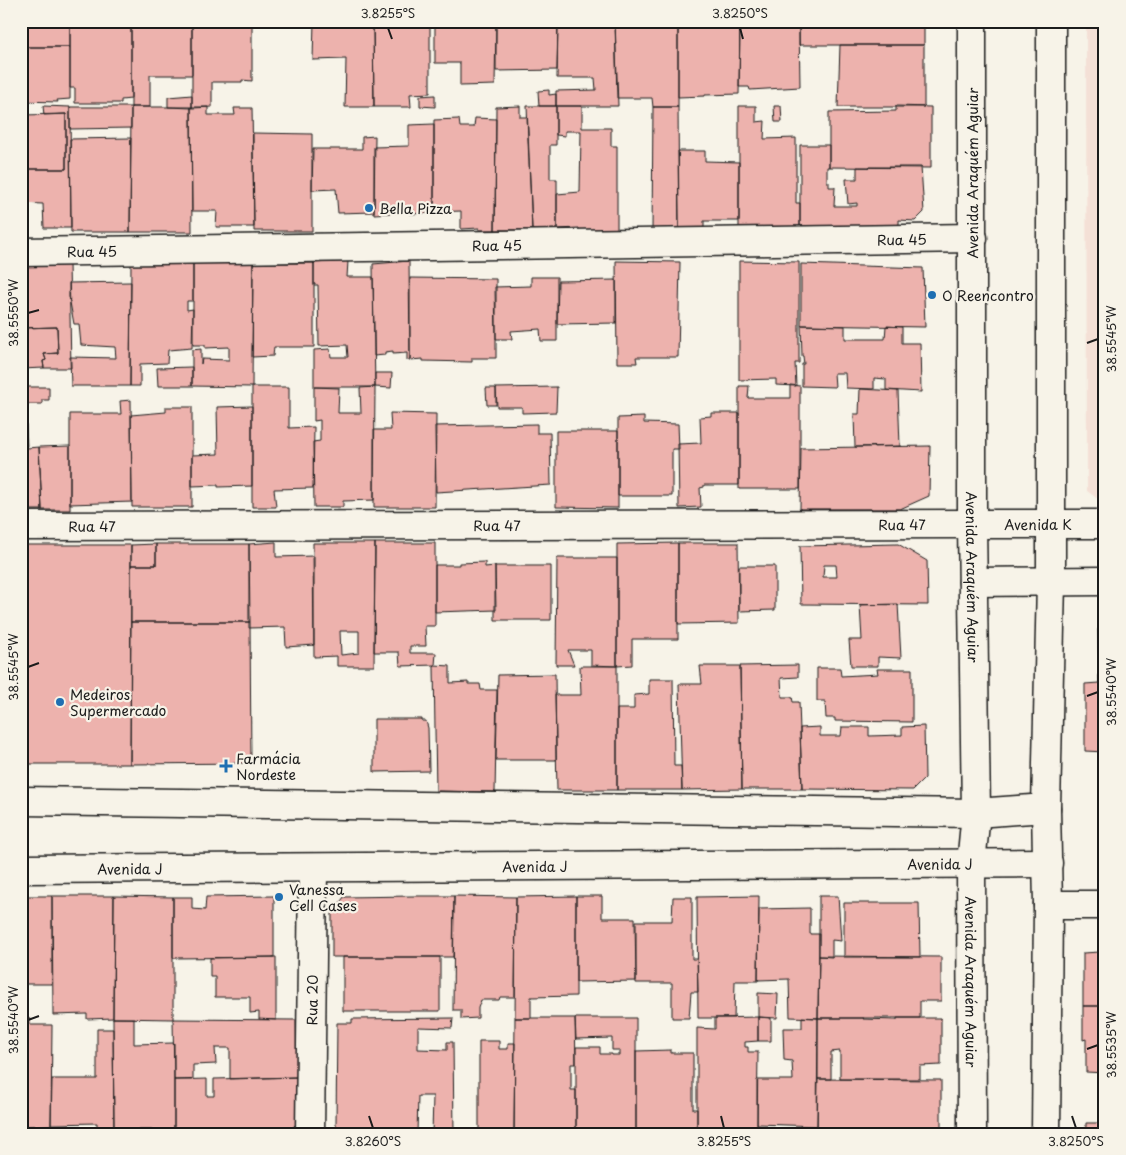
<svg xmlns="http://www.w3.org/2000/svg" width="1126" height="1155" viewBox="0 0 1126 1155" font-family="'Playpen Sans',sans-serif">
  <rect width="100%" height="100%" fill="#f7f3e8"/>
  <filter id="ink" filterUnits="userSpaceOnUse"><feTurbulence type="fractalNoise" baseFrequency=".02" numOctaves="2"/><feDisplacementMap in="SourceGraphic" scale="10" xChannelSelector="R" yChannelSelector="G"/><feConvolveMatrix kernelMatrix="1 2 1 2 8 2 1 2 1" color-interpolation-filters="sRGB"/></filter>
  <g filter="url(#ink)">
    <!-- built -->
    <path fill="#f4e0d6" d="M 1086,21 L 1105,21 L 1105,500 L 1099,500 L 1087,491 Z"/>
    <!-- building -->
    <path fill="#edb2ad" stroke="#1c1c1c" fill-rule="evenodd" d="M 21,21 L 70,21 L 70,47 L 21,47 Z
      M 70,21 L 131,21 L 131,99 L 121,100 L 121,103 L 75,103 L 75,88 L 70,88 Z
      M 131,21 L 192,21 L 192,75 L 150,75 L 150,107 L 131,107 Z
      M 192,21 L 252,21 L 252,81 L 242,80 L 242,82 L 212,82 L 212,107 L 192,108 Z
      M 314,21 L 373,21 L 374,107 L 345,107 L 346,59 L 313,60 Z
      M 373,21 L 430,21 L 430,93 L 410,94 L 411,107 L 374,107 Z
      M 435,21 L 496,21 L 495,85 L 460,86 L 460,63 L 435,63 Z
      M 496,21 L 558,21 L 557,70 L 496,71 Z
      M 558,21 L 615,21 L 618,106 L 556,106 L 556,91 L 596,90 L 595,78 L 557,78 Z
      M 615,21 L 678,21 L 678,107 L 653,107 L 652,98 L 617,98 Z
      M 678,21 L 740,21 L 739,94 L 705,95 L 705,96 L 678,97 Z
      M 740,21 L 799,21 L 800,87 L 750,90 L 749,87 L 739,87 Z
      M 799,21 L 924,21 L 924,45 L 799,45 Z
      M 840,45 L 924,45 L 924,107 L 838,107 Z
      M 21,47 L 70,47 L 70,99 L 57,100 L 58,102 L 21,101 Z
      M 549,90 L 549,95 L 556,94 L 556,106 L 539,106 L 538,91 Z
      M 192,95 L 192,108 L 168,107 L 168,97 Z
      M 435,95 L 435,107 L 420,106 L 420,96 Z
      M 21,106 L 23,106 L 23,115 L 66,114 L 66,169 L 21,169 Z
      M 43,106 L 70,107 L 71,228 L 44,228 L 43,204 L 21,203 L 21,169 L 66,169 L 66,114 L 44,115 Z
      M 520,106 L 520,117 L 527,117 L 532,230 L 495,230 L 496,107 Z
      M 527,106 L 556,106 L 556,145 L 550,145 L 550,179 L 557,179 L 557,229 L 532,230 Z
      M 556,106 L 582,106 L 582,128 L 611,128 L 611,146 L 617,146 L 617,231 L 579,231 L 579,228 L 557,229 L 557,194 L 580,192 L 581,131 L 565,131 L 565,136 L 556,135 Z
      M 739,106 L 756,106 L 756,122 L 765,121 L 764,139 L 796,138 L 796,203 L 800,203 L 800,230 L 739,229 Z
      M 774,106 L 781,106 L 782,122 L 775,122 Z
      M 896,106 L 931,107 L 931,168 L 829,167 L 829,112 L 896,111 Z
      M 70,107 L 131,107 L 131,128 L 70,129 Z
      M 131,107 L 191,107 L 192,232 L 130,232 Z
      M 191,107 L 208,107 L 208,115 L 235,115 L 234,108 L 252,108 L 254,227 L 216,227 L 217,211 L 192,211 Z
      M 653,107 L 678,107 L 679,229 L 652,232 Z
      M 475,118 L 496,119 L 495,230 L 479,230 L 479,228 L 461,229 L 461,211 L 434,212 L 434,120 L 459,119 L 460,127 L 474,127 Z
      M 434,124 L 434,213 L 409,214 L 409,212 L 374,214 L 374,147 L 409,146 L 409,125 Z
      M 253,133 L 312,134 L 312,231 L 254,231 Z
      M 375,136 L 374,212 L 338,213 L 336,189 L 312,190 L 313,149 L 362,149 L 362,137 Z
      M 131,138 L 130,232 L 71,232 L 70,139 Z
      M 800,145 L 829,145 L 829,167 L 827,167 L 827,182 L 829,182 L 829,187 L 835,187 L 834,206 L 857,206 L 857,203 L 848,204 L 846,179 L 857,179 L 857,167 L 921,167 L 924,212 L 915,221 L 899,220 L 899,228 L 800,232 Z
      M 678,151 L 705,151 L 705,161 L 739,162 L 739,221 L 704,221 L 704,229 L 679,229 Z
      M 348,261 L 347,277 L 373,277 L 375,387 L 314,387 L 314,350 L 330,349 L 331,357 L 348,357 L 347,345 L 319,346 L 318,285 L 314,285 L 314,263 Z
      M 409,261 L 410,360 L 407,360 L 407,353 L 393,354 L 393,351 L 385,352 L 385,355 L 374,356 L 373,264 Z
      M 616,261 L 680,262 L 678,357 L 636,357 L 637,363 L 617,363 Z
      M 739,261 L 799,262 L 799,363 L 795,363 L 796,386 L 776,385 L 776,379 L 739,380 Z
      M 131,263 L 193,263 L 193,301 L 187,301 L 187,310 L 193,309 L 192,348 L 168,350 L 167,363 L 140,364 L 140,386 L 130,386 Z
      M 193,263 L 253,263 L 252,387 L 192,386 L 192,350 L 201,349 L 201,364 L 202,359 L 229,360 L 229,347 L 205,348 L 205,345 L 193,345 Z
      M 253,263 L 314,263 L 314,347 L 274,347 L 273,356 L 252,357 Z
      M 21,264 L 69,264 L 71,368 L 44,368 L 43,361 L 46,360 L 44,354 L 58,353 L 57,327 L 21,328 Z
      M 801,264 L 923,268 L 925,327 L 801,325 Z
      M 531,277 L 557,277 L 557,341 L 541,341 L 540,329 L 511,331 L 512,339 L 496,339 L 495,287 L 531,286 Z
      M 410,278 L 496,279 L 496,358 L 472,358 L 472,362 L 423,361 L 423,359 L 410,360 Z
      M 616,280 L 616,323 L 557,324 L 558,281 Z
      M 131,282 L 130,386 L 71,386 L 70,357 L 116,358 L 115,347 L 81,345 L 79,324 L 74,324 L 69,297 L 69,283 Z
      M 801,325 L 845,326 L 845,339 L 885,339 L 886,326 L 902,327 L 902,343 L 920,343 L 921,392 L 886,390 L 886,379 L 874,378 L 874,389 L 846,388 L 845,373 L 834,373 L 835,387 L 802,386 L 802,364 L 804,364 L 803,356 L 802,356 Z
      M 57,327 L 58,353 L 44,354 L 46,360 L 43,361 L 44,368 L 21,369 L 21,328 Z
      M 192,367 L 192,386 L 158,386 L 157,368 Z
      M 375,373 L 392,373 L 391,388 L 375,387 Z
      M 790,385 L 800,386 L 800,489 L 739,489 L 739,386 L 749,386 L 748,398 L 790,398 Z
      M 21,387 L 49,387 L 49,400 L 42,400 L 42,404 L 21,404 Z
      M 252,387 L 289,387 L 289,428 L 314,427 L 313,488 L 274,489 L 276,507 L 252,507 Z
      M 314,387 L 339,388 L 338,413 L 361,413 L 360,388 L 375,387 L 374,500 L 343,501 L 343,507 L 314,507 L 313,442 L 320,441 L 320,420 L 314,421 Z
      M 557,387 L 556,412 L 522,413 L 522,407 L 497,407 L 496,388 Z
      M 486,388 L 496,388 L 496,405 L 487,405 Z
      M 860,389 L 898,391 L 900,446 L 855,447 L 854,414 L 859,414 Z
      M 131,400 L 132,502 L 70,504 L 70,414 L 121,414 L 120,401 Z
      M 252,406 L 252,486 L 218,487 L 218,485 L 192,486 L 192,455 L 218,454 L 217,407 Z
      M 166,407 L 192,407 L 192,507 L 132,507 L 131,415 L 166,412 Z
      M 390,413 L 436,414 L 435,507 L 374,507 L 374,430 L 391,430 Z
      M 711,413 L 739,413 L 739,485 L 704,485 L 704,487 L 700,488 L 701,507 L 679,508 L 678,444 L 701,443 L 700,417 L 711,416 Z
      M 644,417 L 644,423 L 678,424 L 679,449 L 672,449 L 672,496 L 618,496 L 618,418 Z
      M 21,424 L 26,424 L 27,448 L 39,447 L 42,510 L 21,510 Z
      M 537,424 L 537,433 L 550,433 L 551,485 L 436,492 L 435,426 Z
      M 556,431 L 618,431 L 618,508 L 556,507 Z
      M 70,446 L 70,510 L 42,510 L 39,447 Z
      M 930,446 L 929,496 L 900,509 L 800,509 L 801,448 Z
      M 276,542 L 276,557 L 314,556 L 314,645 L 286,647 L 285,627 L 249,628 L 249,544 Z
      M 313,543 L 375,543 L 374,666 L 337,666 L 337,656 L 314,657 ZM 340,631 L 359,631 L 359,653 L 341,655 Z
      M 375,543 L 435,543 L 435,626 L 425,626 L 426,646 L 410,646 L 410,653 L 436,653 L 435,665 L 400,666 L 399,652 L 374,652 Z
      M 678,543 L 738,543 L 739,623 L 678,624 Z
      M 678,543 L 678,639 L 632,639 L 632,665 L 617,666 L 617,544 Z
      M 156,544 L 156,565 L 131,565 L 131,545 Z
      M 156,544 L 249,544 L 250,622 L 131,622 L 131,565 L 156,565 Z
      M 898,544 L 927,561 L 928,605 L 801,604 L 800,546 ZM 824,565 L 836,565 L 837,577 L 823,577 Z
      M 21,545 L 131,545 L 130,764 L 21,764 Z
      M 557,558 L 617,558 L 617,666 L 591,665 L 591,650 L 568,650 L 574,665 L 556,665 Z
      M 485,562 L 485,567 L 495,566 L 496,610 L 435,612 L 435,565 L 459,565 L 459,563 Z
      M 495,566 L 551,566 L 551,620 L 495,620 Z
      M 739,566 L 775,566 L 775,610 L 739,611 Z
      M 898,604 L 901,658 L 878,657 L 878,666 L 851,666 L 849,640 L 862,640 L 860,605 Z
      M 131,622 L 250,622 L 251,763 L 130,764 Z
      M 1098,629 L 1105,629 L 1105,683 L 1099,683 Z
      M 435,665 L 450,666 L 450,683 L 468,682 L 468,684 L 480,684 L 481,690 L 497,690 L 495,792 L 436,791 L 434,666 Z
      M 798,665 L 798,677 L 781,678 L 782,697 L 792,697 L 793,702 L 799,702 L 802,789 L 742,789 L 740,666 Z
      M 580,666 L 617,666 L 617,790 L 557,790 L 555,695 L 581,695 Z
      M 700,666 L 740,666 L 742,789 L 682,790 L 679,684 L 702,684 Z
      M 817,668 L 840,668 L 841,676 L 878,674 L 877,669 L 912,669 L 912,722 L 835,721 L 835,718 L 826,718 L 825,701 L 817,701 Z
      M 555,674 L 556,760 L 496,760 L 498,675 Z
      M 649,679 L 673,679 L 674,766 L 681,766 L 682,790 L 617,790 L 617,709 L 634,709 L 634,695 L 649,694 Z
      M 1099,683 L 1105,683 L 1105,752 L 1085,751 L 1085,684 Z
      M 374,719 L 422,719 L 422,721 L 426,721 L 428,728 L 429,771 L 374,772 Z
      M 924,726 L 925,778 L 913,790 L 802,789 L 800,728 L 820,727 L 820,736 L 841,736 L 842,727 L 869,727 L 869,736 L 902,735 L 902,727 Z
      M 1101,765 L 1105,765 L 1105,817 L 1101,817 Z
      M 21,896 L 52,896 L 52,984 L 21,984 Z
      M 52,896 L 114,896 L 113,1018 L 87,1019 L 87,1014 L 53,1015 Z
      M 114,896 L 173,897 L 173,1019 L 113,1018 Z
      M 274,896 L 274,957 L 173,958 L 173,897 L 192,897 L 192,909 L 205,910 L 206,897 Z
      M 414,896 L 454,896 L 453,957 L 332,957 L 332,914 L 344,897 Z
      M 454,896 L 516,897 L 515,997 L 500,997 L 499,1000 L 481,1000 L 478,1008 L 478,1018 L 461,1019 L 461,1010 L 453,1010 Z
      M 576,896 L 602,896 L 602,918 L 635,918 L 636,981 L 576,982 Z
      M 576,896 L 576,996 L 531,997 L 531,1018 L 515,1018 L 516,897 Z
      M 759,896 L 758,981 L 735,981 L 734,1018 L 698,1018 L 697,897 Z
      M 819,896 L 838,896 L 841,941 L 832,940 L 832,957 L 819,956 Z
      M 673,897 L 692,897 L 692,959 L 697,959 L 698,992 L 691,992 L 689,1018 L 672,1018 L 672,983 L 636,983 L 636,921 L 672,921 Z
      M 844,903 L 919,903 L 920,957 L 844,957 Z
      M 810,908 L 810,934 L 819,934 L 818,1018 L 790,1017 L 789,979 L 758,980 L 759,909 Z
      M 1100,938 L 1105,939 L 1105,1006 L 1083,1006 L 1083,953 L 1100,952 Z
      M 819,956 L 941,957 L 941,1001 L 920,1001 L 920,1018 L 818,1018 Z
      M 276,957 L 276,1020 L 259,1019 L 259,1012 L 250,1013 L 250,997 L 215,997 L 215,977 L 210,977 L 210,958 Z
      M 343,957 L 440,957 L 440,1011 L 343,1011 Z
      M 758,993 L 778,994 L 777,1018 L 758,1017 Z
      M 1083,1006 L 1105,1006 L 1105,1073 L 1086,1072 L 1086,1039 L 1083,1040 Z
      M 758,1017 L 758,1041 L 745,1042 L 745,1047 L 748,1047 L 748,1052 L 758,1052 L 757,1134 L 697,1134 L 697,1028 L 715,1029 L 715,1018 Z
      M 758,1017 L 771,1018 L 771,1041 L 758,1041 Z
      M 802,1017 L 818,1018 L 817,1126 L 757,1124 L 757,1080 L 793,1080 L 792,1061 L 784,1060 L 783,1028 L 802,1028 Z
      M 21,1018 L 30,1018 L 30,1025 L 52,1025 L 51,1125 L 21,1126 Z
      M 113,1018 L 134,1018 L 134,1044 L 174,1043 L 174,1130 L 114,1130 Z
      M 453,1018 L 452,1028 L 418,1027 L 418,1049 L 447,1050 L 447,1042 L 453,1042 L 454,1134 L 432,1134 L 433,1096 L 418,1096 L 417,1133 L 352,1133 L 352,1128 L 339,1128 L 336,1125 L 337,1023 L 352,1023 L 352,1019 Z
      M 515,1018 L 575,1018 L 576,1064 L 571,1064 L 571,1090 L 576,1090 L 576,1134 L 514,1134 Z
      M 575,1018 L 636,1018 L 636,1134 L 576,1134 L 576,1047 L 600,1047 L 600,1054 L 612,1054 L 612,1055 L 619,1055 L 619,1050 L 612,1050 L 612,1038 L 576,1039 Z
      M 818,1018 L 864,1018 L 863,1019 L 897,1020 L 897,1018 L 941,1018 L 941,1065 L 920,1066 L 920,1079 L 840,1079 L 840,1051 L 831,1052 L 831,1079 L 818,1079 Z
      M 173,1019 L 296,1020 L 297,1077 L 230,1079 L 230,1048 L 215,1048 L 216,1064 L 193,1065 L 193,1080 L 174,1080 Z
      M 97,1029 L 113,1029 L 114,1134 L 97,1134 L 97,1123 L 51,1124 L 52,1079 L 97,1079 Z
      M 479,1041 L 499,1041 L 499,1049 L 508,1049 L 508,1043 L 515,1043 L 514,1134 L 479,1134 Z
      M 671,1050 L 671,1053 L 693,1053 L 693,1109 L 697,1109 L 697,1134 L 636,1134 L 636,1051 Z
      M 297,1077 L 298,1122 L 286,1134 L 174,1134 L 174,1080 L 207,1079 L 207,1096 L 214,1096 L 214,1079 Z
      M 818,1079 L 941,1080 L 941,1134 L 817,1134 Z
      M 1086,1123 L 1105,1123 L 1105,1134 L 1086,1134 Z"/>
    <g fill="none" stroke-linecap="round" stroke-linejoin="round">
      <!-- minor casing -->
      <g stroke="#1c1c1c" stroke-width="31">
        <g id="minor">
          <path id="s1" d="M 21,252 L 973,238"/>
          <path id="s2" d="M 21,526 L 972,524"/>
          <path d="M 1048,905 L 1105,905"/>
          <path id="s3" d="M 310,1134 L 313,868"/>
        </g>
      </g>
      <!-- tertiary casing -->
      <g stroke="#1c1c1c" stroke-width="31">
        <g id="tertiary">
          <path id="s4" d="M 972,21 L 972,524 L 976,813 L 971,864 L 972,1134"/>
          <path id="s5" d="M 972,524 L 1105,524"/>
          <path d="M 973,582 L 1105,581"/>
          <path d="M 21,801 L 976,813 L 1046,808"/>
          <path id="s6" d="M 21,869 L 1048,863"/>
          <path d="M 1046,1134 L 1048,905 L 1046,808 L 1051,581 L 1051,21"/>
        </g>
      </g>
      <!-- minor -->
      <use href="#minor" stroke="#f7f3e8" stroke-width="28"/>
      <!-- tertiary -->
      <use href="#tertiary" stroke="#f7f3e8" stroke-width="28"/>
    </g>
  </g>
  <!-- ticks -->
  <path fill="none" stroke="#1c1c1c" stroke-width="2" d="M 388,28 L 392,39M 740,28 L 743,39M 28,313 L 39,310M 1087,343 L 1098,339M 28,667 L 39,663M 1087,696 L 1098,692M 28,1020 L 39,1016M 1087,1049 L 1098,1045M 369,1116 L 373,1128M 721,1116 L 724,1128M 1072,1116 L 1076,1128"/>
  <!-- markers -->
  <g fill="#1f6fb2" stroke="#f7f3e8" stroke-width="2">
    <circle cx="369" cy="208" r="5"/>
    <circle cx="932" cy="295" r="5"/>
    <circle cx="60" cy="702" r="5"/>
    <path d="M223.5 758.5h5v5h5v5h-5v5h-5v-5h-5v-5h5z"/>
    <circle cx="279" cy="897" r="5"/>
  </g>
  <g text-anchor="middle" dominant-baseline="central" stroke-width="4.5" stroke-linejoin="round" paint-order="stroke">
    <!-- street labels -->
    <g font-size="14" fill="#1c1c1c" stroke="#f7f3e8">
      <text transform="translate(972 173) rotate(-90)">Avenida Araquém Aguiar</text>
      <text stroke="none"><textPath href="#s1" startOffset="881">Rua 45</textPath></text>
      <text stroke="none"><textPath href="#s1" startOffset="476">Rua 45</textPath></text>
      <text stroke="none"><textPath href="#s1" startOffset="71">Rua 45</textPath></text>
      <text stroke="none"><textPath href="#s2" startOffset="881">Rua 47</textPath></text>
      <text stroke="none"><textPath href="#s5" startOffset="66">Avenida K</textPath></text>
      <text stroke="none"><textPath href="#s2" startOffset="71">Rua 47</textPath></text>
      <text stroke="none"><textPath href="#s2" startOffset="476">Rua 47</textPath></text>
      <text stroke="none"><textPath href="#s4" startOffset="556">Avenida Araquém Aguiar</textPath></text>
      <text stroke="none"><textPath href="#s6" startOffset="919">Avenida J</textPath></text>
      <text stroke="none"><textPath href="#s6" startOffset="514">Avenida J</textPath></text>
      <text stroke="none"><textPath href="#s6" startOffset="109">Avenida J</textPath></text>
      <text stroke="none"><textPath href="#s4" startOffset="961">Avenida Araquém Aguiar</textPath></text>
      <text stroke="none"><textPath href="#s3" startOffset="134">Rua 20</textPath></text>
    </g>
    <!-- poi labels -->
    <g font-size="14" fill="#1c1c1c" stroke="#f7f3e8" text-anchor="start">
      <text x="379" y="208">Bella Pizza</text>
      <text x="942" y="295">O Reencontro</text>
      <text x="70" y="694">Medeiros<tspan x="70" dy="16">Supermercado</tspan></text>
      <text x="236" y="758">Farmácia<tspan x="236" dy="16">Nordeste</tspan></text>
      <text x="289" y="889">Vanessa<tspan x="289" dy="16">Cell Cases</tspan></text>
    </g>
  </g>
  <!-- margin -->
  <rect width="1126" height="1155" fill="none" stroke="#f7f3e8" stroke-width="55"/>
  <rect x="28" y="28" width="1070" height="1100" fill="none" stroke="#1c1c1c" stroke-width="2"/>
  <g font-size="12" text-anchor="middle" fill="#1c1c1c">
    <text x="388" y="18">3.8255°S</text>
    <text x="740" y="18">3.8250°S</text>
    <text transform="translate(14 313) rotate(-90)" y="4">38.5550°W</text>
    <text transform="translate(1112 339) rotate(-90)" y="4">38.5545°W</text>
    <text transform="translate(14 667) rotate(-90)" y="4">38.5545°W</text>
    <text transform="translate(1112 692) rotate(-90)" y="4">38.5540°W</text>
    <text transform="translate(14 1020) rotate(-90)" y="4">38.5540°W</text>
    <text transform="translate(1112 1045) rotate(-90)" y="4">38.5535°W</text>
    <text x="373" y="1146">3.8260°S</text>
    <text x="724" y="1146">3.8255°S</text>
    <text x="1076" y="1146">3.8250°S</text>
  </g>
</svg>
